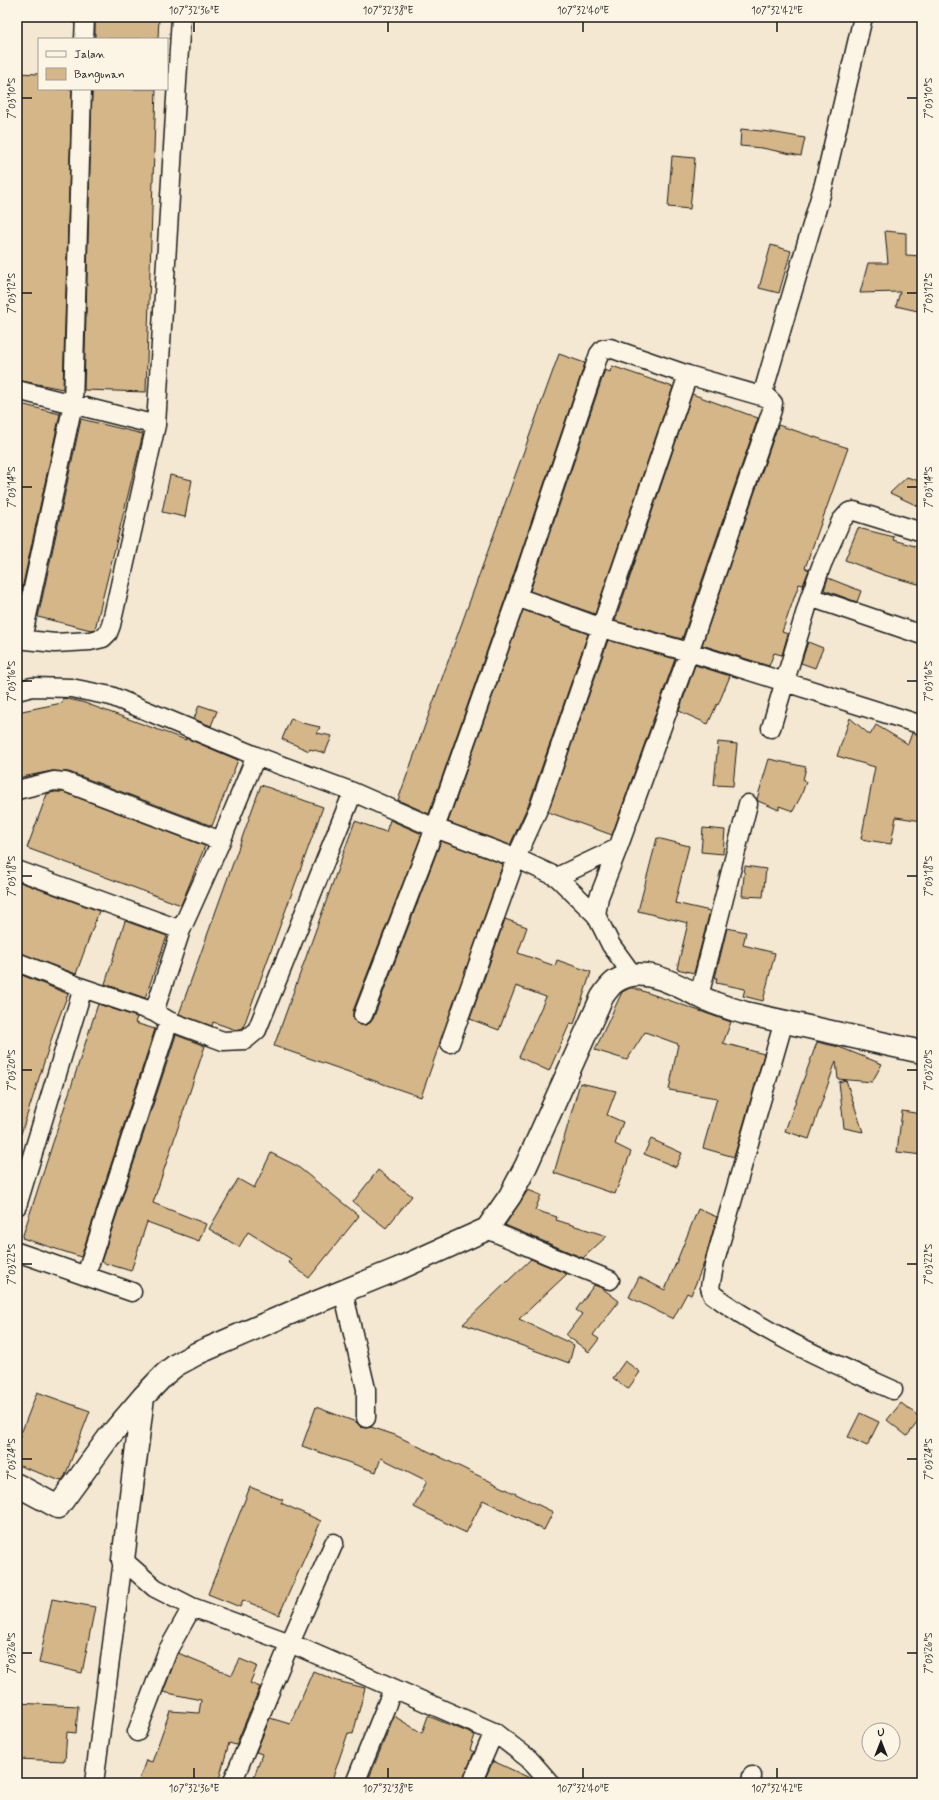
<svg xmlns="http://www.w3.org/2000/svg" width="939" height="1800" viewBox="0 0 939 1800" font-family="Mynerve,sans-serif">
  <rect width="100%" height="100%" fill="#f4e8d2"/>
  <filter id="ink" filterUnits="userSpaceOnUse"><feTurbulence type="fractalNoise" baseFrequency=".025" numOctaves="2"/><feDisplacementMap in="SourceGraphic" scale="8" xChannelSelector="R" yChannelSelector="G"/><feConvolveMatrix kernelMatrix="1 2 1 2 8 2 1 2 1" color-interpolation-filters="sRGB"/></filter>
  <g filter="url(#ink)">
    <!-- building -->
    <path fill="#d4b688" stroke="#1c1c1c" d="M 95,17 L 159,17 L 158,39 L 95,39 Z
      M 17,73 L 39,74 L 39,89 L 72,89 L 63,389 L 17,380 Z
      M 92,89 L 156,89 L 146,392 L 84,390 Z
      M 741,129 L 771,132 L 805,138 L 801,156 L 762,148 L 740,146 Z
      M 672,156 L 695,158 L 690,209 L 668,207 Z
      M 885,231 L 906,233 L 906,255 L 922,256 L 922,312 L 896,306 L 900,292 L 860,293 L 868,263 L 888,263 Z
      M 771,245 L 791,251 L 779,293 L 759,288 Z
      M 559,354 L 585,363 L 507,594 L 429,814 L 398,800 Z
      M 612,366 L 673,387 L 595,614 L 530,591 L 605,370 L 610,372 Z
      M 692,394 L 758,418 L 682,639 L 615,621 Z
      M 17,403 L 60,414 L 17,612 Z
      M 81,419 L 143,434 L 95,629 L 91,630 L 38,617 Z
      M 778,425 L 848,448 L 805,568 L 809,570 L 803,585 L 799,584 L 782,632 L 788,634 L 782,655 L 774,653 L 769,666 L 702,645 Z
      M 170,475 L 192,480 L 185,517 L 162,512 Z
      M 907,477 L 922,482 L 922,508 L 890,493 Z
      M 858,528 L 894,537 L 893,540 L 922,548 L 922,585 L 884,575 L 845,560 Z
      M 828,578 L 861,591 L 857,602 L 824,590 Z
      M 523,610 L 588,634 L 530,801 L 510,845 L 448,822 Z
      M 608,640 L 675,659 L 612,835 L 548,812 Z
      M 808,642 L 823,648 L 815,668 L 801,663 Z
      M 695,665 L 730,676 L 718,705 L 717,704 L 708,724 L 679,711 Z
      M 63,698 L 82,702 L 186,740 L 186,738 L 238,760 L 212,826 L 69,772 L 52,771 L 17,778 L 17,712 L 62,703 Z
      M 199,705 L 217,711 L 211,726 L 194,719 Z
      M 291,718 L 302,723 L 320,727 L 317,733 L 332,736 L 325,753 L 310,749 L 309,751 L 282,739 Z
      M 850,718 L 870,735 L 876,725 L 908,744 L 912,733 L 922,735 L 922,821 L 896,817 L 891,844 L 861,839 L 875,767 L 837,756 Z
      M 718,742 L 737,744 L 733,786 L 714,785 Z
      M 769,759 L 806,767 L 803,780 L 806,782 L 801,796 L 793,811 L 779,806 L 779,810 L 758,801 L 757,799 Z
      M 261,785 L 323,807 L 243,1028 L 236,1030 L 213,1022 L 212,1026 L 179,1014 Z
      M 55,792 L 63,792 L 205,846 L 181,905 L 27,848 L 47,794 Z
      M 390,820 L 422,834 L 353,1011 L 353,1017 L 359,1025 L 365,1025 L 370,1023 L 373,1019 L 441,841 L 503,864 L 421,1097 L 274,1046 L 355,821 L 386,832 Z
      M 703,828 L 725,830 L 723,854 L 701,852 Z
      M 657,838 L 689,846 L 675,903 L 710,911 L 694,973 L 677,969 L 688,923 L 638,911 Z
      M 745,866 L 766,869 L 763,897 L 742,896 Z
      M 17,881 L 99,911 L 76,974 L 17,952 Z
      M 505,919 L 527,927 L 518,953 L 555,966 L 557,960 L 591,972 L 574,1024 L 570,1023 L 549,1071 L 519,1057 L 546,997 L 516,986 L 499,1030 L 470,1019 Z
      M 125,921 L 167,936 L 145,998 L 105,984 Z
      M 727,928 L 746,932 L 743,945 L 775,953 L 763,1001 L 743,996 L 745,989 L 716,983 L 717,978 L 715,978 Z
      M 17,973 L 68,994 L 55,1028 L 21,1134 L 17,1133 Z
      M 630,988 L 634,988 L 731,1022 L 723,1043 L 764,1054 L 734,1157 L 703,1148 L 717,1098 L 669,1090 L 678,1044 L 645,1032 L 627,1060 L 595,1050 L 622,992 Z
      M 98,1004 L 137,1017 L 135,1023 L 155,1029 L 81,1257 L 22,1238 Z
      M 176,1035 L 205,1046 L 153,1203 L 206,1224 L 199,1241 L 147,1222 L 131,1271 L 101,1262 Z
      M 817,1042 L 839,1047 L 882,1064 L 872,1082 L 838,1079 L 836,1061 L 809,1139 L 785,1131 Z
      M 846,1080 L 863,1132 L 844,1128 L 839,1082 Z
      M 580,1083 L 616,1091 L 607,1115 L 623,1122 L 615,1144 L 631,1152 L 615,1194 L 554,1173 Z
      M 902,1111 L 922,1114 L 922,1155 L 897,1152 Z
      M 651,1139 L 682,1153 L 676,1167 L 644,1154 Z
      M 271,1153 L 297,1166 L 359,1216 L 309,1278 L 288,1262 L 291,1259 L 248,1232 L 239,1247 L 209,1229 L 238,1179 L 254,1188 Z
      M 378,1170 L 412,1196 L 386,1228 L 353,1202 Z
      M 528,1190 L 541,1195 L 535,1210 L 557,1217 L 556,1220 L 607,1236 L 583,1258 L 505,1225 Z
      M 698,1209 L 717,1217 L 704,1263 L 691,1295 L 687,1293 L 673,1319 L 629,1297 L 639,1277 L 665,1290 Z
      M 531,1259 L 567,1274 L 519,1319 L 574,1345 L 569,1363 L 463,1324 Z
      M 594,1285 L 602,1288 L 619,1301 L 593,1335 L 599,1339 L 589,1352 L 566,1335 L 582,1314 L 576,1310 Z
      M 625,1361 L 640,1372 L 628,1389 L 613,1378 Z
      M 37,1392 L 90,1411 L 65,1476 L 61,1481 L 17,1465 L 17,1444 Z
      M 901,1403 L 921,1418 L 907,1436 L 887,1420 Z
      M 316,1407 L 356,1422 L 361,1427 L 366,1428 L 371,1427 L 395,1435 L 553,1512 L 544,1530 L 483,1500 L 466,1533 L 414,1507 L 427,1481 L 381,1458 L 376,1472 L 302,1446 Z
      M 860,1413 L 879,1422 L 867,1446 L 848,1437 Z
      M 250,1487 L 283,1500 L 281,1503 L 321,1521 L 279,1615 L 243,1600 L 240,1607 L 208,1594 Z
      M 52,1599 L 95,1607 L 82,1673 L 39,1663 Z
      M 178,1653 L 232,1675 L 240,1659 L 257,1666 L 250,1683 L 260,1687 L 236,1745 L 229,1743 L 218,1783 L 138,1783 L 146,1760 L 152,1762 L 170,1711 L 199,1713 L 201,1700 L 163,1692 Z
      M 313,1671 L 337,1681 L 365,1688 L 353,1734 L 348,1733 L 331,1783 L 252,1783 L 262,1754 L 256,1752 L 270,1718 L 290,1724 Z
      M 17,1703 L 78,1706 L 76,1733 L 67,1732 L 65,1761 L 17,1759 Z
      M 394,1716 L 422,1733 L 428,1716 L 475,1735 L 470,1750 L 474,1752 L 462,1783 L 367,1783 Z
      M 493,1761 L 532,1779 L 536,1783 L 483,1783 Z"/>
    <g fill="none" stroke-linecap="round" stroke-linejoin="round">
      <!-- street casing -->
      <g stroke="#1c1c1c" stroke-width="21">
        <path id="street" d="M 84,39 L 85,19
          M 17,390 L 156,425
          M 762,396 L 824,184 L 863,17
          M 517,597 L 599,354 L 603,349 L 610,348 L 688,375 L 768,398 L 773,403 L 772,410 L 689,652 L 922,725
          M 810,597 L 922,635
          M 17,639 L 55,643 L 90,641 L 103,638 L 108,633 L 111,625 L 156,425 L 181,17
          M 22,639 L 73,404 L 82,89
          M 17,691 L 32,687 L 71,688 L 111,696 L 256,756 L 353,792 L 435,828 L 516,858 L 557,877 L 596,915
          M 771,728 L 810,597 L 822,564 L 841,521 L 849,512 L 854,511 L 922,532
          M 17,790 L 54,781 L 65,782 L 221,841
          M 17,870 L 181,930
          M 557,877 L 618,848 L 599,897 L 596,915 L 611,945 L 632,974
          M 17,962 L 83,988 L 154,1012 L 169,1021 L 223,1041 L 245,1040 L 257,1030 L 353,792
          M 699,996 L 748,804
          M 154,1012 L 181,930 L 221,841 L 256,756
          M 363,1015 L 435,828 L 517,597 L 602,628 L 689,652 L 618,848
          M 784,1021 L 715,1261 L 710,1287 L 712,1294 C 767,1335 831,1362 893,1390
          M 450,1043 L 516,858 L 540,805 L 688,375
          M 17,1206 L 83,988
          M 487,1229 L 548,1255 L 610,1280
          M 17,1252 L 132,1292
          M 86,1275 L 169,1021
          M 343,1291 L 366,1389 L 366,1418
          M 123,1560 L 155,1588 L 192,1607 L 290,1643 L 494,1732 L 529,1759 L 550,1783
          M 137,1732 L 168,1650 L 192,1607
          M 94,1783 L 123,1560
          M 232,1783 L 290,1643 L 334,1543
          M 355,1783 L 393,1689
          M 472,1783 L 494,1732
          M 751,1783 L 752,1776"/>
      </g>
      <!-- secondary casing -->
      <g stroke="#1c1c1c" stroke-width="25">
        <path id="secondary" d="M 17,1485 L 58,1507 L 109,1437 L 143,1397
          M 123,1560 L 143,1397 L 165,1374 L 176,1365 L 198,1353 L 295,1311 L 398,1269 L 487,1229 L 510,1196 L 526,1166 L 602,997 C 606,991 610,985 616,981 C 642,964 675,984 699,996 C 713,1004 729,1008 745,1013 L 922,1052"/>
      </g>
      <!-- street -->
      <use href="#street" stroke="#fcf5e5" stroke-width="18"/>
      <!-- secondary -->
      <use href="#secondary" stroke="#fcf5e5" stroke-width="22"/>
    </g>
  </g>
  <!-- ticks -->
  <path fill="none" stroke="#1c1c1c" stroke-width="1.5" d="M 194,22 L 194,32M 388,22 L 388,32M 583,22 L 583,32M 777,22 L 777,32M 22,98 L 32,98M 907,98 L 917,98M 22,293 L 32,293M 907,293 L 917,293M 22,487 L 32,487M 907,487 L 917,487M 22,681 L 32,681M 907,681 L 917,681M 22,876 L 32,876M 907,876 L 917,876M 22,1070 L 32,1070M 907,1070 L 917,1070M 22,1264 L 32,1264M 907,1264 L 917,1264M 22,1459 L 32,1459M 907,1459 L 917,1459M 22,1653 L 32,1653M 907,1653 L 917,1653M 194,1768 L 194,1778M 388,1768 L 388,1778M 583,1768 L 583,1778M 777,1768 L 777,1778"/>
  <!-- margin -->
  <rect width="939" height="1800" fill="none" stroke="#fcf5e5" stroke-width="44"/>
  <!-- legend -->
  <rect x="38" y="38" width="130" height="52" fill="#fcf5e5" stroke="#a29e95"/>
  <rect x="46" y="51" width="20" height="6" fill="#fcf5e5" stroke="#a29e95"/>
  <text x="74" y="58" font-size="12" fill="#1c1c1c">Jalan</text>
  <rect x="46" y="68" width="20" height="12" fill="#d4b688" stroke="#a29e95"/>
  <text x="74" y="78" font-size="12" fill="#1c1c1c">Bangunan</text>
  <!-- north arrow -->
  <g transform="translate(881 1742)"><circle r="19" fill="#fcf5e5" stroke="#a29e95"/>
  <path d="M0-3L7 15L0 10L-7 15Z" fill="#1c1c1c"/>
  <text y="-6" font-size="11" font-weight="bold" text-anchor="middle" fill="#1c1c1c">U</text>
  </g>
  <rect x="22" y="22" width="895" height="1756" fill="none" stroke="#1c1c1c" stroke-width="1.5"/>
  <g font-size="10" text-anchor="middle" fill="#1c1c1c">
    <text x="194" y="14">107°32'36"E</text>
    <text x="388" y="14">107°32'38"E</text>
    <text x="583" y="14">107°32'40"E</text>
    <text x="777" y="14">107°32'42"E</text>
    <text transform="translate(11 98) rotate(-90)" y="4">7°03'10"S</text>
    <text transform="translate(928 98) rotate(-90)" y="4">7°03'10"S</text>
    <text transform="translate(11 293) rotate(-90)" y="4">7°03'12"S</text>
    <text transform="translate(928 293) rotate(-90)" y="4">7°03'12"S</text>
    <text transform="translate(11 487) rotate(-90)" y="4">7°03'14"S</text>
    <text transform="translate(928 487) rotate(-90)" y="4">7°03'14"S</text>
    <text transform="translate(11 681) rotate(-90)" y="4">7°03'16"S</text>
    <text transform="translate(928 681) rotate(-90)" y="4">7°03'16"S</text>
    <text transform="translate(11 876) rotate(-90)" y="4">7°03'18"S</text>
    <text transform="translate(928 876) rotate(-90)" y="4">7°03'18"S</text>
    <text transform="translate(11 1070) rotate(-90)" y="4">7°03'20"S</text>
    <text transform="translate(928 1070) rotate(-90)" y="4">7°03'20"S</text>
    <text transform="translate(11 1264) rotate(-90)" y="4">7°03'22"S</text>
    <text transform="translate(928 1264) rotate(-90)" y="4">7°03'22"S</text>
    <text transform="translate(11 1459) rotate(-90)" y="4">7°03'24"S</text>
    <text transform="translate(928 1459) rotate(-90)" y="4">7°03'24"S</text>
    <text transform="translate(11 1653) rotate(-90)" y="4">7°03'26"S</text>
    <text transform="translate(928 1653) rotate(-90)" y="4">7°03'26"S</text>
    <text x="194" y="1792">107°32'36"E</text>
    <text x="388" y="1792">107°32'38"E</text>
    <text x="583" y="1792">107°32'40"E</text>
    <text x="777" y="1792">107°32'42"E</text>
  </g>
</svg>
